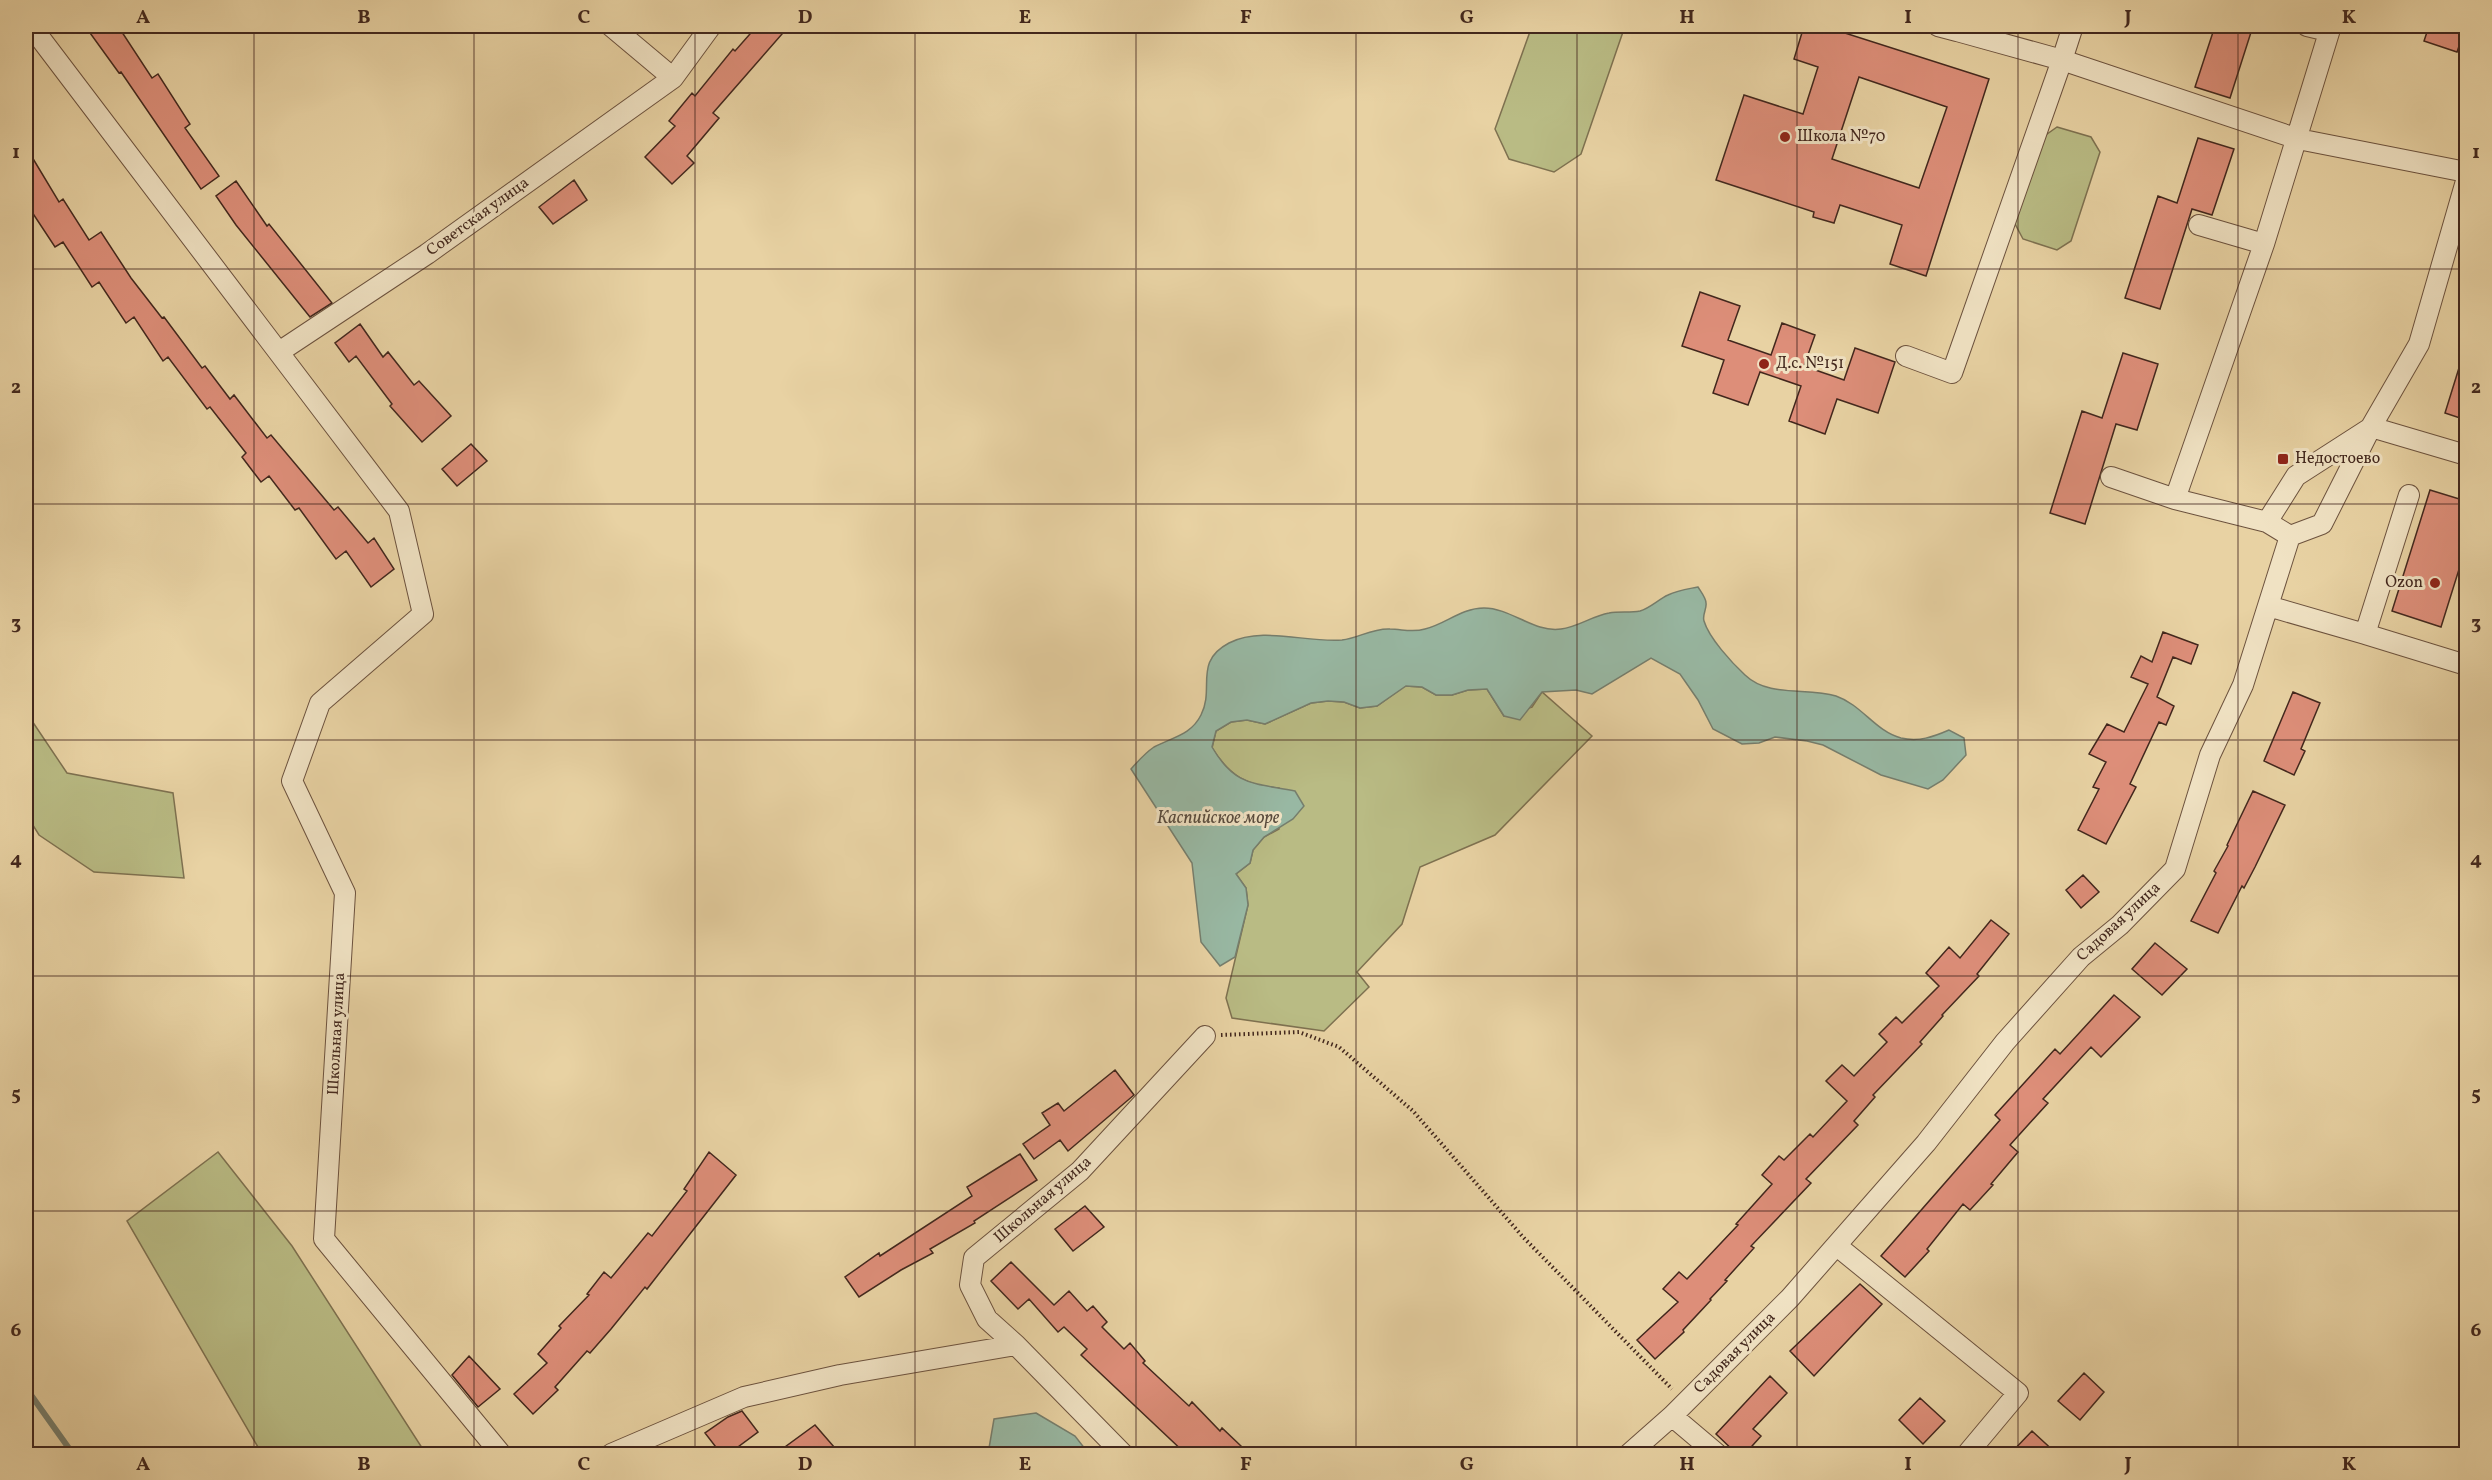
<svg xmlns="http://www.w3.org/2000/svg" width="2492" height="1480" viewBox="0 0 2492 1480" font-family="Vollkorn,serif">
  <rect width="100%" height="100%" fill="#e8d2a3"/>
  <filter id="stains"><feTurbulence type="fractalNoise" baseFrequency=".00333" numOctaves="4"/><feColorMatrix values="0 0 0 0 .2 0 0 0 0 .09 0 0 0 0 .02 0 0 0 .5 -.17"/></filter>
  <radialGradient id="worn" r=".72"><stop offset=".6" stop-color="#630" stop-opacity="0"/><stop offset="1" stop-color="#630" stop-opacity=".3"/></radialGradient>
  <!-- green -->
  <path fill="#b9bb84" stroke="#7e7150" stroke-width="1.5" d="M 1532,26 L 1625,26 L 1581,154 L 1554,172 L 1509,159 L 1495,129 Z
    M 2057,127 L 2091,137 L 2100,152 L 2071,241 L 2057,250 L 2023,239 L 2014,222 L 2043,137 Z
    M 1405,686 L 1422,687 L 1436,695 L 1452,695 L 1468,690 L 1487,689 L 1504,716 L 1532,707 L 1542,692 L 1592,736 L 1495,835 L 1420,867 L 1402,924 L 1357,972 L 1369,987 L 1324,1031 L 1232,1018 L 1226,998 L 1248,905 L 1246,888 L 1236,874 L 1250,863 L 1253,850 L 1264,837 L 1279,829 L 1279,788 C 1246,786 1229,775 1212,748 L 1216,731 L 1231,722 L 1247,720 L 1265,724 L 1311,703 L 1328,701 L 1344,702 L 1360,708 L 1377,706 Z
    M 26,712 L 67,773 L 173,793 L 184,878 L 94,872 L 39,835 L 26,814 Z
    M 218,1152 L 292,1246 L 426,1454 L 262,1454 L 127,1221 Z"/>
  <!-- water -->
  <path fill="#98b8a3" stroke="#767e6d" stroke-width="1.5" d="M 1698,587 C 1701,592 1706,598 1706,603 C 1707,609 1702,615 1704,621 C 1709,638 1732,663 1745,675 C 1769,698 1807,687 1836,696 C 1862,705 1875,731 1901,738 C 1919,742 1933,737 1949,730 L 1964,738 L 1966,755 L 1943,780 L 1928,789 L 1881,775 L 1823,745 L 1807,741 L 1775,737 L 1759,743 L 1742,744 L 1713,729 L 1698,700 L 1680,674 L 1651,658 L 1592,694 L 1576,690 L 1542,692 L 1520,720 L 1504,716 L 1487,689 L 1468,690 L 1452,695 L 1436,695 L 1422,687 L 1406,686 L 1377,706 L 1360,708 L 1344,702 L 1328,701 L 1311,703 L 1265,724 L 1247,720 L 1231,722 L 1216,731 L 1212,747 C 1235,787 1255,783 1295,791 L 1304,806 L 1293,819 L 1264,837 L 1253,850 L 1250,863 L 1236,874 L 1246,888 L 1248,905 L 1235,957 L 1220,966 L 1201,942 L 1192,863 L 1131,769 C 1138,761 1145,753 1154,747 C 1173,737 1191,735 1201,715 C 1215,688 1193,662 1229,643 C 1263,626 1306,643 1342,640 C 1359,638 1372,628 1390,629 C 1402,629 1412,633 1425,629 C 1446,624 1461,608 1484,608 C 1511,608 1534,633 1561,629 C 1578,627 1592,616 1609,613 C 1619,611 1630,613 1640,611 C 1650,608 1659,599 1668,595 C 1678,590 1688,589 1698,587 Z
    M 1036,1413 L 1075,1436 L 1089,1454 L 988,1454 L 994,1419 Z"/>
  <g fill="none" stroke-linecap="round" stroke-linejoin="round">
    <!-- stream -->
    <path stroke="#767e6d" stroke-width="6" d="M 26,1388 L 73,1454"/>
  </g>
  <!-- building -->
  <path fill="#dd8e79" stroke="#42271d" stroke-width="1.5" fill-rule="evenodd" d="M 85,26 L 118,26 L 152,78 L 158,74 L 190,124 L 185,128 L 219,176 L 201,189 L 121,72 L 119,73 Z
    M 757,26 L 789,26 L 713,113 L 719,118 L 687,156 L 694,163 L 672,184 L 645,157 L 675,126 L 669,121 L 692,93 L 695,96 L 733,49 L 735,51 Z
    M 1804,26 L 1823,26 L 1989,79 L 1926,276 L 1890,264 L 1902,225 L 1840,205 L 1834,223 L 1813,217 L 1814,212 L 1716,180 L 1744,95 L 1803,114 L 1818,67 L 1794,59 ZM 1859,77 L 1947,107 L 1919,188 L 1832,159 Z
    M 2215,26 L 2253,26 L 2230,98 L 2195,87 Z
    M 2429,26 L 2445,26 L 2464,32 L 2457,52 L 2424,41 Z
    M 2198,138 L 2234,149 L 2212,215 L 2192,209 L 2160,309 L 2125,298 L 2158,196 L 2177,203 Z
    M 26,147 L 59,202 L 63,199 L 89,240 L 101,232 L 131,278 L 162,318 L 164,317 L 202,368 L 205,366 L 230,399 L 234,395 L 267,438 L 271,435 L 334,510 L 338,507 L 368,543 L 374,538 L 394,569 L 371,587 L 346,551 L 336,559 L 299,508 L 295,510 L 269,476 L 261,482 L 242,457 L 246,453 L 210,407 L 207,409 L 168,357 L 163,361 L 134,317 L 126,323 L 99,282 L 92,287 L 63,242 L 55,247 L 26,203 Z
    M 574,180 L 587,200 L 553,224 L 539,207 Z
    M 236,181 L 267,226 L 269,224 L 332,303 L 310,317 L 236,225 L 216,196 Z
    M 1700,292 L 1740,306 L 1728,340 L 1771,355 L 1782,323 L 1815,335 L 1804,366 L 1844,380 L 1855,348 L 1895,362 L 1878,413 L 1837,399 L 1825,434 L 1789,421 L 1801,386 L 1760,372 L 1748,405 L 1713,393 L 1724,360 L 1682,346 Z
    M 360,324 L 383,357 L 388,352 L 414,385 L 419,381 L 451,416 L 422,442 L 390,406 L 392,404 L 356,356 L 349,362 L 335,343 Z
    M 2123,353 L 2158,364 L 2137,430 L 2116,424 L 2085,524 L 2050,513 L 2082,411 L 2102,418 Z
    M 2463,355 L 2466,356 L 2466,420 L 2445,413 Z
    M 471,444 L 487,461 L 457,486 L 442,469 Z
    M 2430,490 L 2466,501 L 2466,547 L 2441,627 L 2392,611 Z
    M 2163,632 L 2198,645 L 2191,664 L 2173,657 L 2157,697 L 2174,706 L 2166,725 L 2159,722 L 2130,784 L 2136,787 L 2106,844 L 2078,830 L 2099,789 L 2093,787 L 2106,762 L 2089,754 L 2107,724 L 2124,732 L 2148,684 L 2131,677 L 2141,656 L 2152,662 Z
    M 2293,692 L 2320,703 L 2301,749 L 2305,751 L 2294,775 L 2264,761 Z
    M 2253,791 L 2285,805 L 2255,867 L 2244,888 L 2242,886 L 2218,933 L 2191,921 L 2216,873 L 2214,871 L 2228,846 L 2227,845 Z
    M 2083,875 L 2099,892 L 2081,908 L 2066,890 Z
    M 1991,920 L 2009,934 L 1977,974 L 1979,976 L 1942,1015 L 1943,1016 L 1920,1042 L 1922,1044 L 1873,1095 L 1875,1097 L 1854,1121 L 1858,1125 L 1806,1179 L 1811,1183 L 1751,1246 L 1754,1248 L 1725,1280 L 1727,1281 L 1710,1299 L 1711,1300 L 1683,1330 L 1684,1332 L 1655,1359 L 1637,1340 L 1678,1302 L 1663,1289 L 1679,1272 L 1687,1279 L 1738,1225 L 1736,1224 L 1772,1184 L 1762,1175 L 1779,1156 L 1784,1160 L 1810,1134 L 1813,1137 L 1847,1101 L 1826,1081 L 1842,1065 L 1854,1076 L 1887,1042 L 1879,1034 L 1896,1017 L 1902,1023 L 1939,986 L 1926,973 L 1949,947 L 1960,958 Z
    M 2155,943 L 2187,969 L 2162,995 L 2132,969 Z
    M 2114,995 L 2140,1017 L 2101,1057 L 2091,1047 L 2043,1099 L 2048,1103 L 2010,1145 L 2018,1152 L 1991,1184 L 1993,1185 L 1970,1210 L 1963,1204 L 1927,1249 L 1929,1251 L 1905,1277 L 1881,1256 L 2000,1120 L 1995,1115 L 2055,1049 L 2060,1054 Z
    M 1115,1070 L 1134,1095 L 1068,1151 L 1060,1140 L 1034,1159 L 1023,1144 L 1050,1125 L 1042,1113 L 1058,1103 L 1064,1111 Z
    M 709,1152 L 736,1175 L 647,1289 L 645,1287 L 611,1329 L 590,1353 L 587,1351 L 555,1387 L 558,1390 L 533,1414 L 514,1394 L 547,1363 L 538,1354 L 561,1328 L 559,1326 L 589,1295 L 587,1294 L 604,1272 L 611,1278 L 648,1233 L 652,1236 L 687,1191 L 684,1189 Z
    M 1020,1154 L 1037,1180 L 974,1221 L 975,1223 L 930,1249 L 933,1253 L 901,1270 L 859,1297 L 845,1277 L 879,1253 L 880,1256 L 972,1196 L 967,1187 Z
    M 1085,1206 L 1104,1227 L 1073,1251 L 1055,1229 Z
    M 1011,1262 L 1054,1305 L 1069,1291 L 1087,1311 L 1093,1306 L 1107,1322 L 1102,1327 L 1124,1349 L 1130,1343 L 1145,1361 L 1143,1363 L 1189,1406 L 1192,1402 L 1220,1431 L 1222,1428 L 1241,1446 L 1233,1455 L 1187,1455 L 1081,1355 L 1087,1349 L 1064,1327 L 1058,1332 L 1029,1299 L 1018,1309 L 991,1281 Z
    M 1860,1284 L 1882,1304 L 1814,1376 L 1790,1351 Z
    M 469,1356 L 500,1389 L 478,1407 L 452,1375 Z
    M 2084,1373 L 2104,1392 L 2080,1420 L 2058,1401 Z
    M 1770,1376 L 1787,1393 L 1753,1429 L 1761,1436 L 1744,1455 L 1738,1455 L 1716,1434 Z
    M 1920,1398 L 1945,1421 L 1923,1444 L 1899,1420 Z
    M 742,1411 L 758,1432 L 727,1455 L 722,1455 L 705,1433 L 728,1417 Z
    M 815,1425 L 841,1455 L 774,1455 Z
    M 2032,1431 L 2058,1455 L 2009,1455 Z"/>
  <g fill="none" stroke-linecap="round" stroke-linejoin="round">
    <!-- minor casing -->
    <g stroke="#6c523e" stroke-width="22">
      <path id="minor" d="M 31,26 L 399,511 L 423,614 L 320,703 L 292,781 L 345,893 L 324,1239 L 501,1454
        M 611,26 L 673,78
        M 1938,26 L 1957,31 L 1959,26
        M 2073,26 L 2062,60 L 2298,139 L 2466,172
        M 2307,26 L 2328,31
        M 2199,225 L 2264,244
        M 279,352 L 427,254 L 673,78 L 711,26
        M 1906,356 L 1952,373 L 2062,60 L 1957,31
        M 2371,427 L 2466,455
        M 2111,477 L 2175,499 L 2267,522
        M 2409,495 L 2365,634 L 2466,665
        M 2175,499 L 2264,244 L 2331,26
        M 2290,536 L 2322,524 L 2371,427 L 2419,344 L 2466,181
        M 2290,536 L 2267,522 L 2296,476 L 2369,429
        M 2268,606 L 2365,634
        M 1837,1246 L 2018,1393 L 1967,1454
        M 1672,1416 L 1717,1454
        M 611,1454 L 744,1397 L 840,1375 L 1016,1345
        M 1123,1454 L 1016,1345 L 987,1319 L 970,1285 L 974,1258 L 1080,1171 L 1205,1036
        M 1629,1454 L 1672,1416 L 1790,1298 L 1926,1143 L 2005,1042 L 2081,957 L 2120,925 L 2175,869 L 2210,755 L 2243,685 L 2290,536"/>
    </g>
    <!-- path -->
    <path stroke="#42271d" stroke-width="4" stroke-dasharray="1.5 3" stroke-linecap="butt" d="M 1221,1035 L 1299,1032 L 1339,1047 L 1413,1111 L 1523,1237 L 1672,1389"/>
    <!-- minor -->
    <use href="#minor" stroke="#f0e2c3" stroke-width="20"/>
  </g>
  <!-- grid -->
  <path fill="none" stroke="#42271d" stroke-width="1.5" stroke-opacity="0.55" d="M 254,26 L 254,1454M 474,26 L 474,1454M 695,26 L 695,1454M 915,26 L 915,1454M 1136,26 L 1136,1454M 1356,26 L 1356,1454M 1577,26 L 1577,1454M 1797,26 L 1797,1454M 2018,26 L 2018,1454M 2238,26 L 2238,1454M 26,269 L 2466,269M 26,504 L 2466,504M 26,740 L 2466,740M 26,976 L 2466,976M 26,1211 L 2466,1211"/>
  <!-- markers -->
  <g fill="#8f2418" stroke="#f0e2c3" stroke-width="2">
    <circle cx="1785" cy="137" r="6"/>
    <circle cx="1764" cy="364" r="6"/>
    <rect x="2277" y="453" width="12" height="12" rx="3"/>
    <circle cx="2435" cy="583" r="6"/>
  </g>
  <g text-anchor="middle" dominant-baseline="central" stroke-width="6" stroke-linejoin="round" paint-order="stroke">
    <!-- poi labels -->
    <g font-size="16" fill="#42271d" stroke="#f0e2c3" text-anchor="start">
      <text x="1797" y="137">Школа №70</text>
      <text x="1776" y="364">Д.с. №151</text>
      <text x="2295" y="459">Недостоево</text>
      <text x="2423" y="583" text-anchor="end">Ozon</text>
    </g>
    <!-- street labels -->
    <g font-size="16" fill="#42271d" stroke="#f0e2c3">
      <text transform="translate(478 217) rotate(-36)">Советская улица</text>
      <text transform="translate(2119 922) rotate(-43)">Садовая улица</text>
      <text transform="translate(337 1034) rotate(-87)">Школьная улица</text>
      <text transform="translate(1043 1200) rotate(-41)">Школьная улица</text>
      <text transform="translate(1735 1353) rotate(-45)">Садовая улица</text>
    </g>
    <!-- water labels -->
    <g font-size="18" font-style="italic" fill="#584b3e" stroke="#f0e2c3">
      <text x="1218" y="818">Каспийское море</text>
    </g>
  </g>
  <!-- margin -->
  <rect width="2492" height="1480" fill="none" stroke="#e8d2a3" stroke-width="66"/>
  <rect x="33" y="33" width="2426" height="1414" fill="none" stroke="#42271d" stroke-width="2"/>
  <g font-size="20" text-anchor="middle" font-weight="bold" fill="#42271d">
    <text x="143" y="23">A</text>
    <text x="364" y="23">B</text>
    <text x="584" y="23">C</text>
    <text x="805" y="23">D</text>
    <text x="1025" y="23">E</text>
    <text x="1246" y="23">F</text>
    <text x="1467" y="23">G</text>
    <text x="1687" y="23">H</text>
    <text x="1908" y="23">I</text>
    <text x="2128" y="23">J</text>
    <text x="2349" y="23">K</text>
    <text x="16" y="158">1</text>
    <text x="2476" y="158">1</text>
    <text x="16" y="393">2</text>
    <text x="2476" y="393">2</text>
    <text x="16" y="629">3</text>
    <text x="2476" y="629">3</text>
    <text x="16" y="865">4</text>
    <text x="2476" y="865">4</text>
    <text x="16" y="1100">5</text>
    <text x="2476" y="1100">5</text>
    <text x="16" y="1336">6</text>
    <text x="2476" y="1336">6</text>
    <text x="143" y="1470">A</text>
    <text x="364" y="1470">B</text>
    <text x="584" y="1470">C</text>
    <text x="805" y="1470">D</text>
    <text x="1025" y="1470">E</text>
    <text x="1246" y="1470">F</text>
    <text x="1467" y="1470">G</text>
    <text x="1687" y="1470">H</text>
    <text x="1908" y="1470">I</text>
    <text x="2128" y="1470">J</text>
    <text x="2349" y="1470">K</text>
  </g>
  <rect width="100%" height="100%" filter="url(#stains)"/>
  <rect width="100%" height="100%" fill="url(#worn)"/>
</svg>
